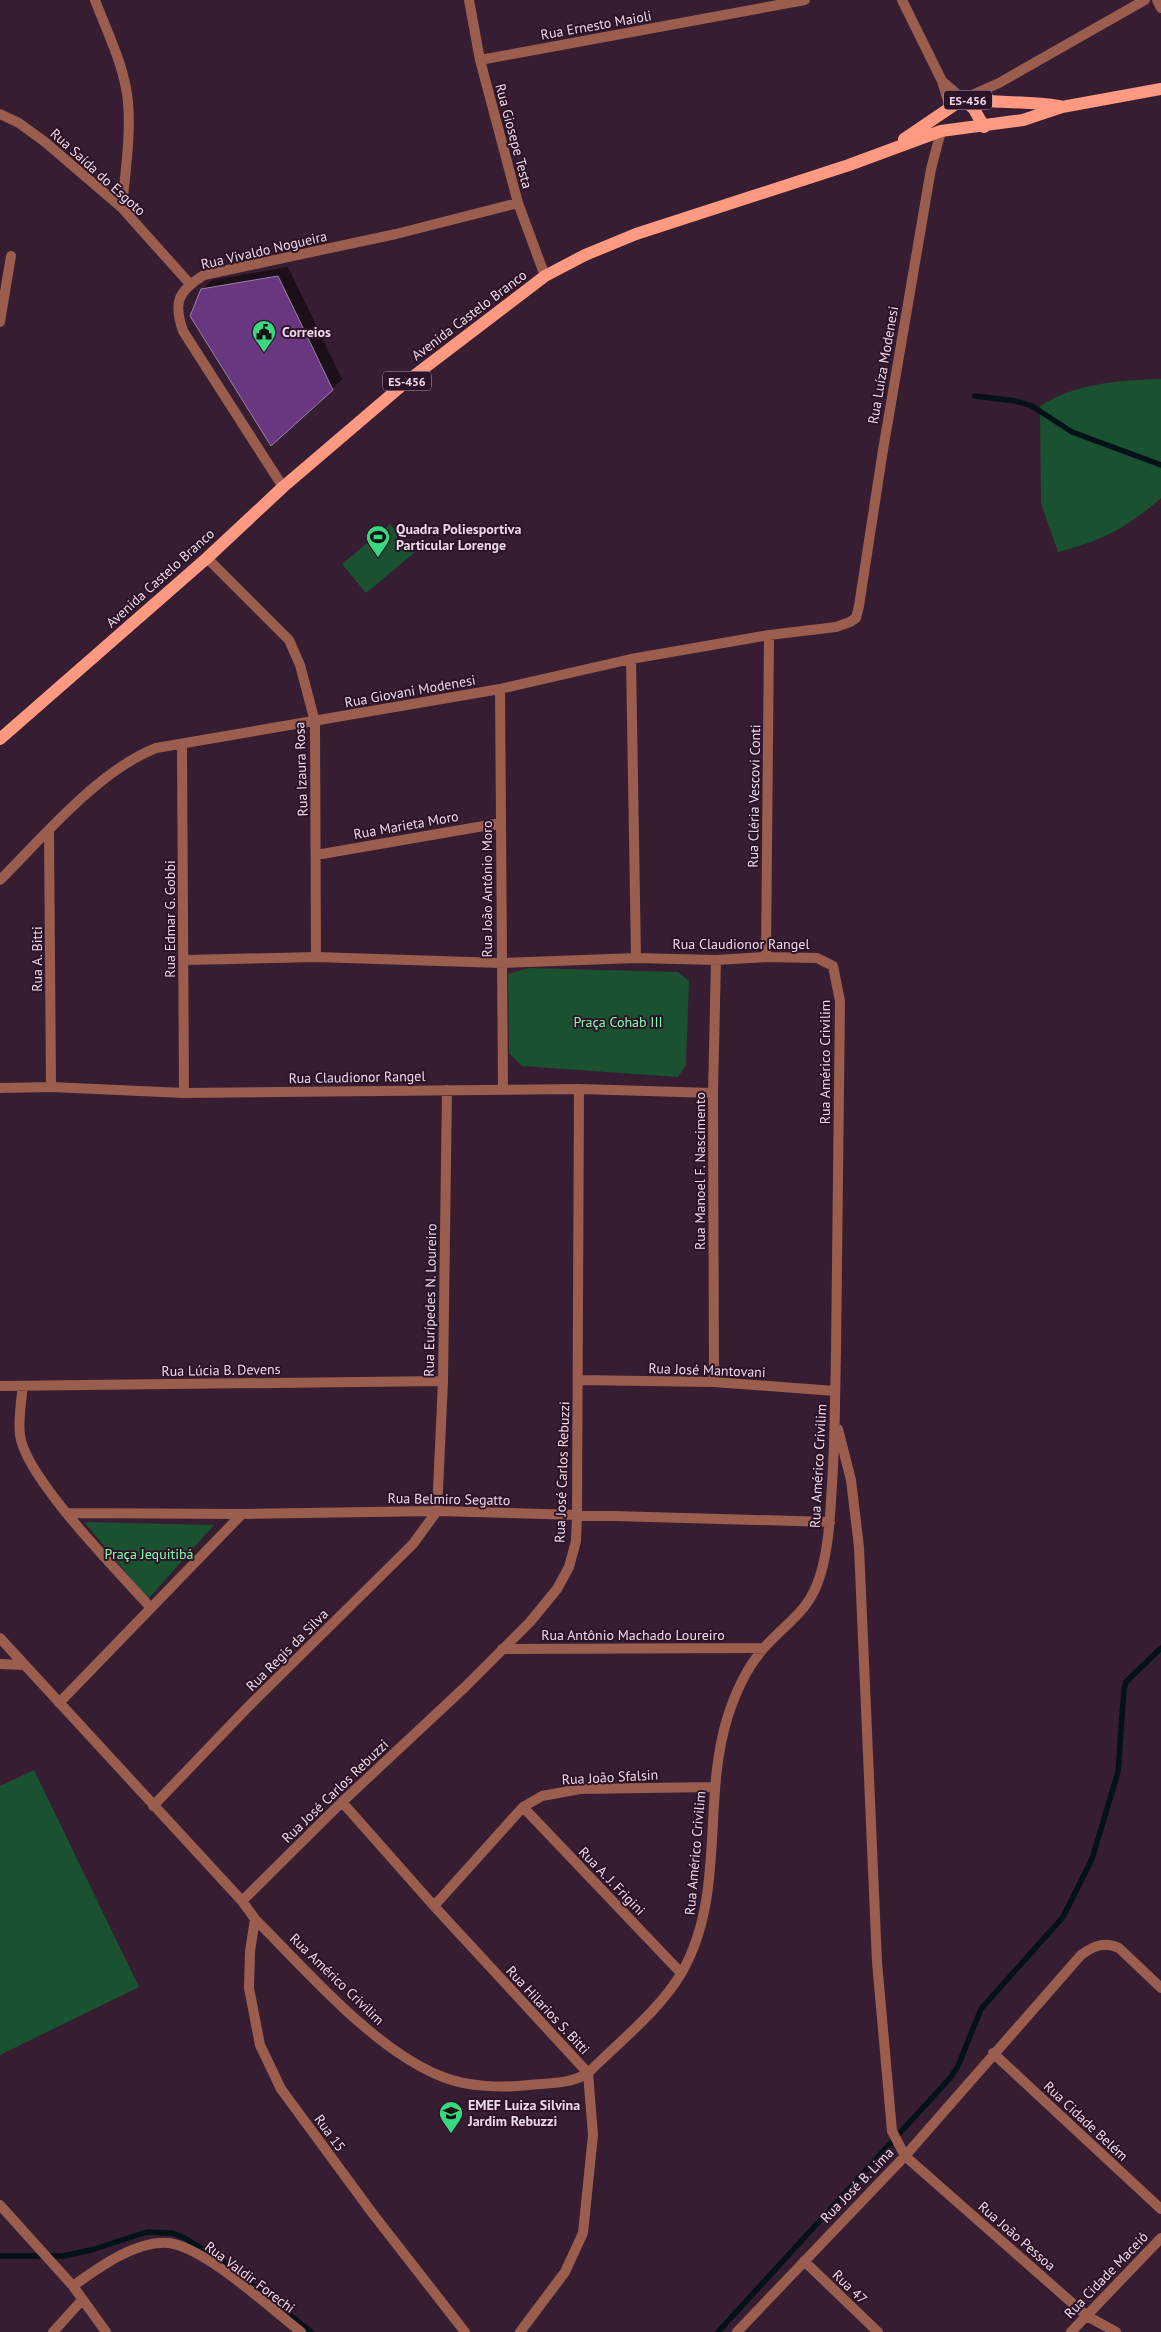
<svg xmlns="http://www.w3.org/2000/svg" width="1161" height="2332" viewBox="0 0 1161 2332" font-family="'PT Sans',sans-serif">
  <rect width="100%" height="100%" fill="#361d31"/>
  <!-- green -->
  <path fill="#1a5130" d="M 1161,379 L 1161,498 C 1127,528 1101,541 1058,552 L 1041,503 L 1040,406 C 1077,383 1119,380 1161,379 Z
    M 390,524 L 414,553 L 366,593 L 342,564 Z
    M 529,968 L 678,972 L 689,981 L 686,1065 L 678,1077 L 522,1066 L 509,1053 L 508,974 Z
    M 84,1522 L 214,1525 L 148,1599 Z
    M 34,1770 L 139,1987 L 0,2055 L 0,1786 Z"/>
  <!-- shadow -->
  <path fill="#0007" d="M 288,267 L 342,379 L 332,389 L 202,290 L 212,280 Z"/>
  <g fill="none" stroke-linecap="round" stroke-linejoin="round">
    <!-- stream -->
    <path stroke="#021216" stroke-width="5.5" d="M 975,396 L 1016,401 L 1032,406 L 1072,432 L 1161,465
      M 0,2256 L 63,2256 L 91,2250 L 147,2232 L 172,2233 L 185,2238 L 222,2261 L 311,2332
      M 718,2332 L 951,2077 L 958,2066 L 981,2009 L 1063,1917 L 1092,1859 L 1118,1772 L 1124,1689 L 1126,1682 L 1161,1648"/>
  </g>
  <!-- building -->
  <path fill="#693680" stroke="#9984a4" d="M 278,276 L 333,390 L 271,446 L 190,316 L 201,289 Z"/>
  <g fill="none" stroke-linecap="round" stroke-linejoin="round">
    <!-- street -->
    <path stroke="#9a5d4e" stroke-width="10" d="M 95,0 C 107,32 125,67 128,102 C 131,137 125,173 122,208
      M 469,0 L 480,60 L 518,203 L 545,276
      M 902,0 L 942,81 L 950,107
      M 1157,0 L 1161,8
      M 480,60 L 805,0
      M 942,81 L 963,99 L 999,83 L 1145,0
      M 0,114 L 19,123 L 45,142 L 122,208 L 190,284
      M 0,322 L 11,256
      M 283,487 L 183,331 C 173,302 178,291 204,275 L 396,234 L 518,203
      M 207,558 L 289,640 L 300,665 L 315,722 L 316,957
      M 631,659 L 636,958
      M 500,689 L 503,1090
      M 182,745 L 184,1093
      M 49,831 L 51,1087
      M 316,855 L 501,823
      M 0,880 C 44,836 98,771 156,748 L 500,689 L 631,659 L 769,635 L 836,627 L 850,622 L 856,618 L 859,606 L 883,450 L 931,169 L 941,131
      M 766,957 L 769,635
      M 0,1088 L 51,1087 L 184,1093 L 579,1089 L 713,1093
      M 578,1380 L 714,1382 L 835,1391
      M 714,1382 L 713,1093 L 716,960
      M 0,1386 L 443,1381
      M 23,1386 C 21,1402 18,1419 20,1435 C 25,1478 121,1574 151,1608
      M 838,1429 L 851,1480 L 859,1547 L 877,1962 L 892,2131 L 905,2156 L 1087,2316 L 1116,2332
      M 67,1513 L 242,1514 L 437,1511 L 830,1522
      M 0,1638 L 242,1901 L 255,1919 C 306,1970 375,2051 443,2077 C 468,2087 502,2088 529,2085 C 549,2083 571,2084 588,2073 C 618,2043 661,2009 682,1972 C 726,1895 702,1801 727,1719 C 735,1693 746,1668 764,1648 C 787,1622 809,1612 820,1576 C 829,1547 830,1516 832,1485 C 835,1441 835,1397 836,1353 C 837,1236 839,1119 840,1001 L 833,966 L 817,958 L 766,957 L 716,960 L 636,958 L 501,963 L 316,957 L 185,960
      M 502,1649 L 764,1648
      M 0,1664 L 24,1665
      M 59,1703 L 242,1514
      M 342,1802 L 434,1906 L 588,2073 L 593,2135 L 583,2233 L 565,2272 L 520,2332
      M 153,1806 L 247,1708 L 413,1544 L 437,1511 L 443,1381 L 447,1090
      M 523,1807 L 681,1973
      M 242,1901 L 342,1802 L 465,1687 L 530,1622 L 557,1589 L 569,1567 L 576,1541 L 577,1516 L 579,1089
      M 434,1906 L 523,1807 L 542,1796 L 580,1789 L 714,1787
      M 255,1919 L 250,1951 L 249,1988 L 260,2045 L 281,2089 L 373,2214 L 465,2332
      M 993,2053 L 1161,2209
      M 0,2205 L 73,2286 L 106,2332
      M 804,2261 L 878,2332
      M 73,2286 C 98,2268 136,2240 169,2243 C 206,2248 270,2308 301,2332
      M 53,2332 L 82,2300
      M 737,2332 L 905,2156 L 1081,1955 C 1093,1946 1105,1941 1119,1948 L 1161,1988
      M 1071,2332 L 1161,2238"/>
    <!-- primary -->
    <path stroke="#ff9981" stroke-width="12" d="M 963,99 L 974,109 L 984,127
      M 904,139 L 963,99 C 995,103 1027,101 1059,106
      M 0,739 L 207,558 L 283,487 L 406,382 L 545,276 L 585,255 L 636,234 L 849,165 L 941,131 L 1023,120 L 1062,107 L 1161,89"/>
  </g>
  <!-- icons -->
  <defs>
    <g id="civic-pin" transform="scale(1.25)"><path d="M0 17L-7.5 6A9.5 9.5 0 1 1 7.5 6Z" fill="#38d880" stroke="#2c1327"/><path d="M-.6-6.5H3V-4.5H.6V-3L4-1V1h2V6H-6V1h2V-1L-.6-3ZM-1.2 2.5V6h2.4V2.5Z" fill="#111"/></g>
    <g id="stadium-pin" transform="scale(1.25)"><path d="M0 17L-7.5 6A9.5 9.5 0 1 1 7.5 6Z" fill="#38d880" stroke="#2c1327"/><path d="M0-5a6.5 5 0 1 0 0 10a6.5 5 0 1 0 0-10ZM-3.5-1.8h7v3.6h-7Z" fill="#111"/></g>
    <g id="school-pin" transform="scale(1.25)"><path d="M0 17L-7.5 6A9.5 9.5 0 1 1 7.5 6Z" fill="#38d880" stroke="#2c1327"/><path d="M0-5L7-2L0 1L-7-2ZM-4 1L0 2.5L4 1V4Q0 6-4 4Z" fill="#111"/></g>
  </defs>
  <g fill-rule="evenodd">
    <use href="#civic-pin" x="264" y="332"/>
    <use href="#stadium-pin" x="378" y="537"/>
    <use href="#school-pin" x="451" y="2113"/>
  </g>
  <g text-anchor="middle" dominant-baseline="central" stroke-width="4" stroke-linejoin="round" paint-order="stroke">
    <!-- shield labels -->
    <g fill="#2c1327" stroke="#b29ead" stroke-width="1">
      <rect x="944" y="90.5" width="48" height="19" rx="4"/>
      <rect x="383" y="371.5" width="48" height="19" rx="4"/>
    </g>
    <g font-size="12" font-weight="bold" fill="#ebdae7">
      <text x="968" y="100">ES-456</text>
      <text x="407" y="381">ES-456</text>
    </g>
    <!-- street labels -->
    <g font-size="14" fill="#ebdae7" stroke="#2c1327">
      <text transform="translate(596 25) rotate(-10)">Rua Ernesto Maioli</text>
      <text transform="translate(514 136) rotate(75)">Rua Giosepe Testa</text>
      <text transform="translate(98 172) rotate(42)">Rua Saída do Esgoto</text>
      <text transform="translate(264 250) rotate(-13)">Rua Vivaldo Nogueira</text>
      <text transform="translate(469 315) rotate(-37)">Avenida Castelo Branco</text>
      <text transform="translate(883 365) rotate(-80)">Rua Luíza Modenesi</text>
      <text transform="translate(160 578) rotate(-42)">Avenida Castelo Branco</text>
      <text transform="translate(410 691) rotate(-10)">Rua Giovani Modenesi</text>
      <text transform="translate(301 769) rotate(-92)">Rua Izaura Rosa</text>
      <text transform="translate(754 796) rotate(-89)">Rua Cléria Vescovi Conti</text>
      <text transform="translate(406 825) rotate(-10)">Rua Marieta Moro</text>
      <text transform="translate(487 889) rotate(-90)">Rua João Antônio Moro</text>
      <text transform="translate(170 919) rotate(-90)">Rua Edmar G. Gobbi</text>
      <text x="741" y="944">Rua Claudionor Rangel</text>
      <text transform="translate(37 959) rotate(-90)">Rua A. Bitti</text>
      <text transform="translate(825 1062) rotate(-90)">Rua Américo Crivilim</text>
      <text transform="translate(357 1077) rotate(-1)">Rua Claudionor Rangel</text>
      <text transform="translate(700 1171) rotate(-90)">Rua Manoel F. Nascimento</text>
      <text transform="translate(430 1300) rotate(-89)">Rua Eurípedes N. Loureiro</text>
      <text transform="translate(221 1370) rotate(-1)">Rua Lúcia B. Devens</text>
      <text transform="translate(707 1370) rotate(2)">Rua José Mantovani</text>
      <text transform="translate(818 1466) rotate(-87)">Rua Américo Crivilim</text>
      <text transform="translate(562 1472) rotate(-88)">Rua José Carlos Rebuzzi</text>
      <text transform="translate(449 1499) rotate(1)">Rua Belmiro Segatto</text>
      <text x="633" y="1635">Rua Antônio Machado Loureiro</text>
      <text transform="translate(287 1650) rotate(-45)">Rua Regis da Silva</text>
      <text transform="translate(610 1777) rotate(-3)">Rua João Sfalsin</text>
      <text transform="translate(335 1791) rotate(-44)">Rua José Carlos Rebuzzi</text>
      <text transform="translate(695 1853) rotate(-85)">Rua Américo Crivilim</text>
      <text transform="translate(612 1881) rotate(46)">Rua A. J. Frigini</text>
      <text transform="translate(337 1979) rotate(44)">Rua Américo Crivilim</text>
      <text transform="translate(548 2010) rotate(47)">Rua Hilarios S. Bitti</text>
      <text transform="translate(1086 2121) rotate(43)">Rua Cidade Belém</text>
      <text transform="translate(330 2133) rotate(54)">Rua 15</text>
      <text transform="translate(857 2185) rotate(-46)">Rua José B. Lima</text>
      <text transform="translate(1017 2236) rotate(41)">Rua João Pessoa</text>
      <text transform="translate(1106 2275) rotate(-46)">Rua Cidade Maceió</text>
      <text transform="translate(250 2277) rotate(37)">Rua Valdir Forechi</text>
      <text transform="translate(850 2287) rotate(44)">Rua 47</text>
    </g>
    <!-- poi labels -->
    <g font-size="14" font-weight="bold" fill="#ebdae7" stroke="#2c1327" text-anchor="start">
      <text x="282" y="332">Correios</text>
      <text x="396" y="529">Quadra Poliesportiva<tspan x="396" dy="16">Particular Lorenge</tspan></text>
      <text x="468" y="2105">EMEF Luiza Silvina<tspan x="468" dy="16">Jardim Rebuzzi</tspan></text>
    </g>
    <!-- park labels -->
    <g font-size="14" fill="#82feaf" stroke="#2c1327">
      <text x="618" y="1022">Praça Cohab III</text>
      <text x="149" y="1554">Praça Jequitibá</text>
    </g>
  </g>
</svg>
